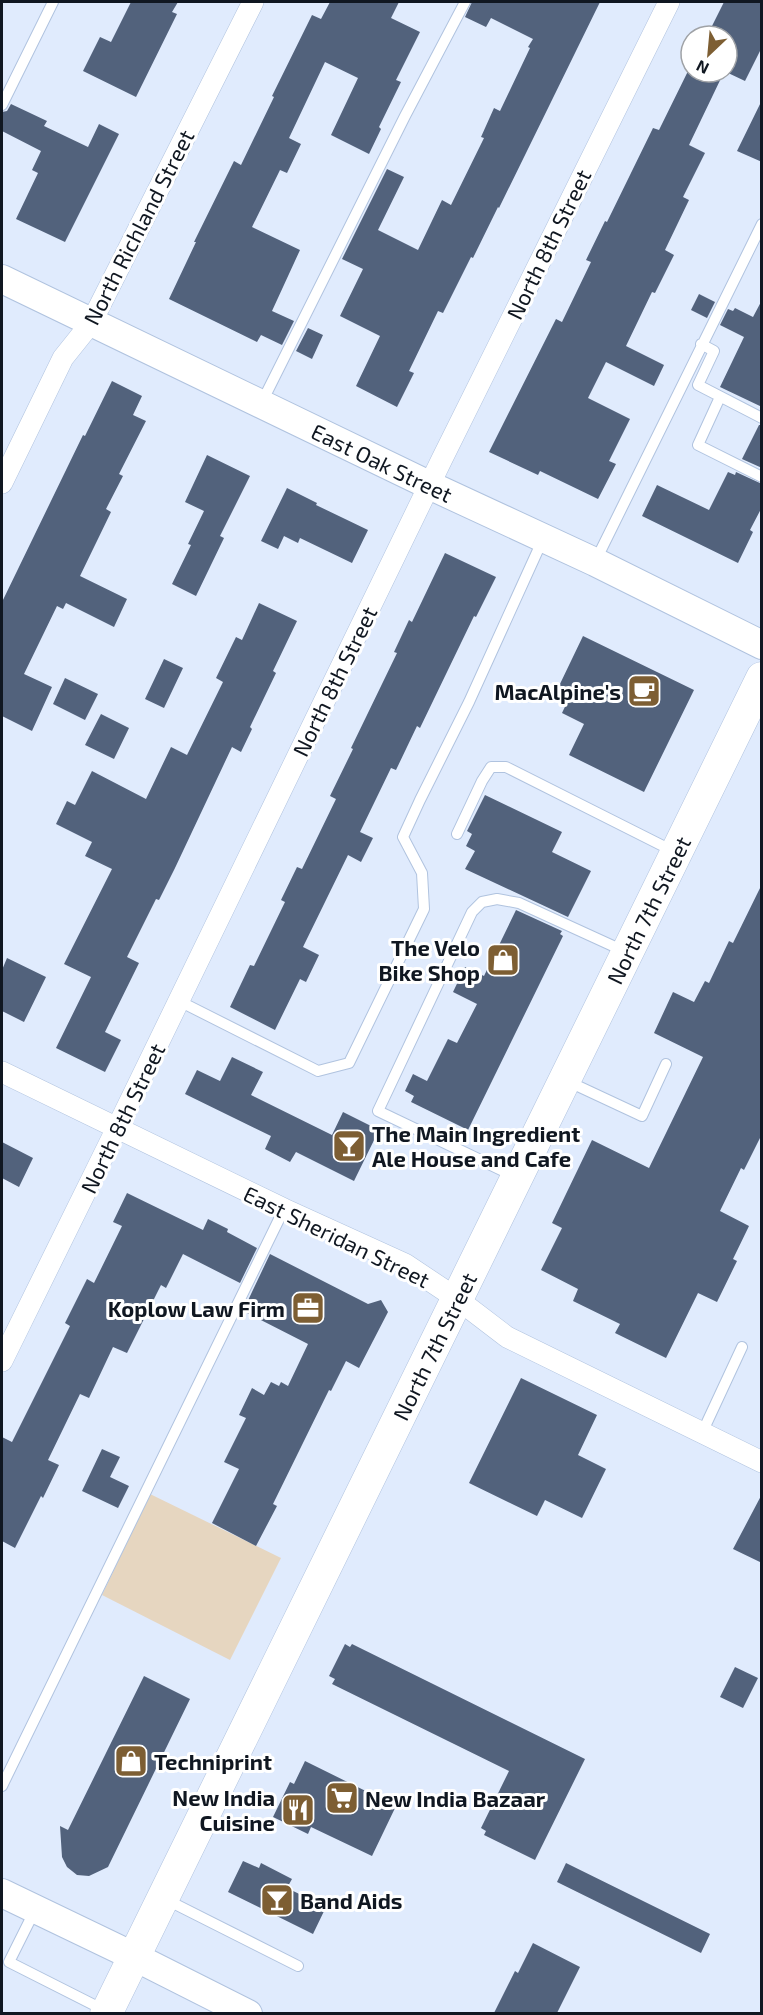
<svg xmlns="http://www.w3.org/2000/svg" width="763" height="2015" viewBox="0 0 763 2015" font-family="'Exo 2',sans-serif">
  <rect width="100%" height="100%" fill="#e0ebfd"/>
  <!-- green -->
  <path fill="#e6d6c0" d="M 150,1494 L 281,1558 L 230,1660 L 102,1595 Z"/>
  <!-- building -->
  <path fill="#52627c" d="M 131,2 L 178,2 L 172,12 L 177,14 L 136,97 L 83,71 L 100,37 L 111,42 Z
    M 330,2 L 399,2 L 391,18 L 420,32 L 396,80 L 401,82 L 379,127 L 381,129 L 369,154 L 331,135 L 358,78 L 325,62 L 289,138 L 301,144 L 287,173 L 280,170 L 252,227 L 300,250 L 272,311 L 294,321 L 282,345 L 261,335 L 257,342 L 169,299 L 196,242 L 194,242 L 234,161 L 241,165 L 274,97 L 272,96 L 312,15 L 321,19 Z
    M 472,2 L 600,2 L 499,208 L 498,207 L 473,258 L 471,257 L 443,313 L 438,311 L 409,371 L 414,373 L 397,407 L 356,386 L 380,336 L 340,316 L 363,269 L 342,259 L 387,169 L 404,177 L 378,230 L 418,250 L 442,200 L 451,205 L 484,138 L 481,137 L 494,108 L 500,111 L 530,48 L 528,47 L 533,39 L 491,18 L 486,27 L 465,17 Z
    M 724,2 L 762,2 L 762,47 L 745,81 L 726,72 L 727,36 L 707,36 Z
    M 691,65 L 691,72 L 724,72 L 689,145 L 705,153 L 683,197 L 689,200 L 665,250 L 674,255 L 655,293 L 652,292 L 626,346 L 664,365 L 654,386 L 606,362 L 588,398 L 630,419 L 609,461 L 616,464 L 598,499 L 540,471 L 538,475 L 489,452 L 556,319 L 562,322 L 591,262 L 586,260 L 605,221 L 607,222 L 653,128 L 659,130 Z
    M 762,100 L 762,162 L 737,151 Z
    M 11,104 L 47,121 L 44,126 L 88,147 L 99,124 L 119,134 L 65,242 L 16,219 L 38,173 L 32,170 L 41,151 L 2,131 L 2,112 L 7,111 Z
    M 699,294 L 715,302 L 707,318 L 691,310 Z
    M 762,300 L 762,407 L 720,387 L 744,337 L 720,325 L 728,309 L 733,311 L 735,308 L 753,317 Z
    M 308,328 L 323,335 L 312,359 L 296,351 Z
    M 112,381 L 142,396 L 133,415 L 146,421 L 119,474 L 123,476 L 106,509 L 111,512 L 80,576 L 127,599 L 114,627 L 66,603 L 63,609 L 57,606 L 24,674 L 52,687 L 32,731 L 2,716 L 2,602 L 83,435 L 85,436 Z
    M 759,425 L 762,425 L 762,468 L 742,459 Z
    M 207,455 L 250,476 L 220,536 L 224,538 L 196,596 L 172,584 L 191,545 L 188,544 L 204,511 L 185,502 Z
    M 728,472 L 735,475 L 736,472 L 762,484 L 762,507 L 750,530 L 753,532 L 738,563 L 642,516 L 657,485 L 709,510 Z
    M 287,488 L 317,503 L 316,505 L 368,530 L 352,563 L 300,538 L 298,543 L 284,536 L 278,549 L 261,541 Z
    M 445,553 L 496,577 L 476,617 L 474,616 L 420,728 L 417,726 L 396,770 L 391,768 L 360,832 L 373,838 L 361,862 L 348,855 L 303,947 L 319,955 L 306,982 L 300,979 L 275,1030 L 230,1007 L 250,965 L 254,966 L 285,902 L 281,900 L 297,867 L 302,869 L 336,799 L 330,796 L 353,749 L 351,748 L 397,653 L 394,652 L 409,620 L 412,622 Z
    M 259,603 L 297,621 L 273,671 L 276,673 L 250,727 L 252,729 L 241,752 L 232,747 L 175,868 L 159,900 L 156,899 L 127,957 L 139,963 L 105,1032 L 121,1040 L 105,1072 L 56,1048 L 91,977 L 64,964 L 112,869 L 85,856 L 92,842 L 56,824 L 67,801 L 75,805 L 92,771 L 146,799 L 171,747 L 187,755 L 223,682 L 216,678 L 236,637 L 242,640 Z
    M 583,636 L 694,690 L 644,792 L 569,755 L 584,724 L 562,713 L 572,692 L 559,686 Z
    M 164,659 L 183,668 L 164,708 L 145,699 Z
    M 65,678 L 98,694 L 85,720 L 53,704 Z
    M 101,714 L 129,728 L 114,759 L 85,745 Z
    M 485,795 L 562,832 L 552,852 L 591,871 L 568,917 L 465,869 L 475,851 L 466,846 L 472,834 L 467,831 Z
    M 762,884 L 762,1134 L 744,1170 L 741,1168 L 720,1211 L 749,1226 L 733,1259 L 737,1261 L 717,1302 L 698,1293 L 666,1358 L 615,1333 L 620,1324 L 573,1301 L 578,1289 L 541,1270 L 562,1228 L 552,1223 L 592,1140 L 649,1168 L 703,1057 L 654,1033 L 673,992 L 694,1002 L 705,981 L 709,983 L 729,941 L 733,943 Z
    M 516,910 L 562,931 L 560,934 L 563,936 L 468,1130 L 411,1102 L 414,1096 L 405,1091 L 413,1074 L 427,1081 L 448,1039 L 457,1043 L 477,1004 L 453,992 L 465,967 L 484,976 Z
    M 7,958 L 46,977 L 24,1022 L 2,1011 L 2,970 Z
    M 232,1057 L 263,1072 L 251,1095 L 332,1135 L 343,1112 L 379,1130 L 354,1181 L 296,1152 L 290,1162 L 265,1149 L 271,1136 L 185,1094 L 197,1070 L 220,1081 Z
    M 2,1142 L 33,1158 L 19,1187 L 2,1178 Z
    M 127,1193 L 203,1230 L 208,1219 L 228,1229 L 227,1232 L 257,1248 L 240,1283 L 183,1254 L 166,1288 L 161,1285 L 127,1353 L 113,1347 L 89,1398 L 80,1394 L 48,1460 L 59,1465 L 43,1498 L 41,1496 L 15,1548 L 2,1541 L 2,1437 L 12,1442 L 70,1326 L 65,1323 L 87,1279 L 94,1283 L 122,1226 L 113,1222 Z
    M 270,1254 L 368,1304 L 381,1300 L 388,1312 L 359,1368 L 346,1361 L 331,1391 L 329,1390 L 273,1504 L 277,1506 L 256,1546 L 212,1523 L 239,1469 L 224,1462 L 246,1418 L 239,1415 L 252,1388 L 264,1395 L 271,1382 L 279,1386 L 281,1382 L 288,1386 L 308,1344 L 243,1311 Z
    M 521,1378 L 597,1415 L 578,1455 L 606,1469 L 582,1518 L 545,1500 L 537,1516 L 469,1483 Z
    M 102,1449 L 120,1457 L 110,1477 L 129,1486 L 118,1508 L 82,1491 Z
    M 762,1494 L 762,1563 L 733,1549 Z
    M 345,1644 L 350,1647 L 352,1644 L 585,1759 L 535,1860 L 484,1835 L 486,1831 L 481,1828 L 509,1771 L 332,1684 L 335,1679 L 329,1676 Z
    M 735,1667 L 758,1678 L 743,1708 L 720,1697 Z
    M 144,1676 L 190,1699 L 108,1867 L 89,1876 L 77,1875 L 67,1867 L 62,1857 L 60,1826 L 68,1830 Z
    M 305,1761 L 396,1806 L 372,1856 L 311,1827 L 308,1834 L 273,1817 L 290,1782 L 294,1784 Z
    M 243,1861 L 259,1868 L 261,1863 L 292,1879 L 287,1888 L 326,1907 L 313,1934 L 228,1892 Z
    M 566,1863 L 710,1934 L 701,1953 L 557,1882 Z
    M 533,1943 L 580,1967 L 557,2013 L 494,2013 L 515,1971 L 518,1973 Z"/>
  <g fill="none" stroke-linecap="round" stroke-linejoin="round">
    <!-- lane casing -->
    <g stroke="#b0c3df" stroke-width="12">
      <path id="lane" d="M 2,105 L 53,2
        M 701,344 L 714,351 L 698,385 L 762,418
        M 720,397 L 698,445 L 762,477
        M 262,402 L 405,116 L 465,2
        M 595,562 L 762,224
        M 457,834 L 482,781 L 491,767 L 506,767 L 675,852
        M 179,1001 L 318,1071 L 349,1063 L 424,909 L 422,873 L 403,837 L 420,800 L 469,702 L 543,539
        M 567,1081 L 642,1116 L 666,1064
        M 516,1177 L 378,1111 L 472,912 L 482,902 L 497,899 L 519,903 L 624,951
        M 702,1433 L 742,1347
        M 2,1786 L 284,1209
        M 165,1899 L 298,1966
        M 35,1910 L 9,1962 L 104,2010"/>
    </g>
    <!-- street casing -->
    <g stroke="#b0c3df" stroke-width="22">
      <path id="street" d="M 2,483 L 63,358 L 91,323 L 253,2
        M 2,1072 L 284,1209 L 405,1264 L 456,1298 L 507,1337 L 762,1462
        M 2,1361 L 117,1128 L 442,459 L 669,2"/>
    </g>
    <!-- secondary casing -->
    <g stroke="#b0c3df" stroke-width="30">
      <g id="secondary">
        <path id="s1" d="M 2,279 L 429,485 L 595,562 L 762,645"/>
        <path d="M 2,1893 L 133,1956 L 248,2014"/>
      </g>
    </g>
    <!-- primary casing -->
    <g stroke="#b0c3df" stroke-width="33">
      <g id="primary">
        <path id="s2" d="M 106,2014 L 762,678"/>
      </g>
    </g>
    <!-- lane -->
    <use href="#lane" stroke="#fff" stroke-width="10"/>
    <!-- street -->
    <use href="#street" stroke="#fff" stroke-width="21"/>
    <!-- secondary -->
    <use href="#secondary" stroke="#fff" stroke-width="28"/>
    <!-- primary -->
    <use href="#primary" stroke="#fff" stroke-width="32"/>
  </g>
  <!-- icons -->
  <defs>
    <g id="cafe-square" transform="scale(1.725)"><rect x="-9" y="-9" width="18" height="18" rx="4" fill="#7d5e33" stroke="#fff"/><path d="M-5.5-4.5H6V0H3Q3 3.5 0 3.5H-2.5Q-5.5 3.5-5.5 0ZM3-3.2v2h1.7v-2ZM-6 4.5H4V6H-6Z" fill="#fff"/></g>
    <g id="shop-square" transform="scale(1.725)"><rect x="-9" y="-9" width="18" height="18" rx="4" fill="#7d5e33" stroke="#fff"/><path d="M-5-2.5h2.3a2.7 3.5 0 0 1 5.4 0H5L5.5 6h-11ZM-1.5-2.5h3a1.5 2.3 0 0 0-3 0Z" fill="#fff"/></g>
    <g id="bar-square" transform="scale(1.725)"><rect x="-9" y="-9" width="18" height="18" rx="4" fill="#7d5e33" stroke="#fff"/><path d="M-6-5H6L.8 .8V4.5H3.5V6h-7V4.5H-.8V.8Z" fill="#fff"/></g>
    <g id="office-square" transform="scale(1.725)"><rect x="-9" y="-9" width="18" height="18" rx="4" fill="#7d5e33" stroke="#fff"/><path d="M-6-3h4V-5.5h4V-3h4V5H-6ZM-1-4.5V-3h2v-1.5ZM-6 0V1H6V0Z" fill="#fff"/></g>
    <g id="supermarket-square" transform="scale(1.725)"><rect x="-9" y="-9" width="18" height="18" rx="4" fill="#7d5e33" stroke="#fff"/><path d="M-6-5.5h2.5l.6 2H6L4.5 2H-2.5L-4.4-4H-6ZM-1.5 3.2a1.3 1.3 0 1 0 .1 0ZM3 3.2a1.3 1.3 0 1 0 .1 0Z" fill="#fff"/></g>
    <g id="restaurant-square" transform="scale(1.725)"><rect x="-9" y="-9" width="18" height="18" rx="4" fill="#7d5e33" stroke="#fff"/><path d="M-5-6h1v4h1v-4h1v4h1v-4h1v5L-1.5 .5V6h-2V.5L-5-1ZM5-6V6H3V1.5H1.5Q1.5-4 5-6Z" fill="#fff"/></g>
  </defs>
  <g fill-rule="evenodd">
    <use href="#cafe-square" x="644" y="691"/>
    <use href="#shop-square" x="503" y="960"/>
    <use href="#bar-square" x="349" y="1146"/>
    <use href="#office-square" x="308" y="1308"/>
    <use href="#shop-square" x="131" y="1761"/>
    <use href="#supermarket-square" x="342" y="1798"/>
    <use href="#restaurant-square" x="298" y="1810"/>
    <use href="#bar-square" x="277" y="1900"/>
  </g>
  <g text-anchor="middle" dominant-baseline="central" stroke-width="6" stroke-linejoin="round" paint-order="stroke">
    <!-- street labels -->
    <g font-size="22" fill="#101721" stroke="#fff">
      <text transform="translate(138 227) rotate(-63)">North Richland Street</text>
      <text transform="translate(548 244) rotate(-64)">North 8th Street</text>
      <text stroke="none"><textPath href="#s1" startOffset="422">East Oak Street</textPath></text>
      <text transform="translate(334 681) rotate(-64)">North 8th Street</text>
      <text stroke="none"><textPath href="#s2" startOffset="1230">North 7th Street</textPath></text>
      <text transform="translate(122 1118) rotate(-64)">North 8th Street</text>
      <text transform="translate(337 1236) rotate(26)">East Sheridan Street</text>
      <text stroke="none"><textPath href="#s2" startOffset="744">North 7th Street</textPath></text>
    </g>
    <!-- poi labels -->
    <g font-size="22" font-weight="bold" fill="#101721" stroke="#fff" text-anchor="end">
      <text x="621" y="691">MacAlpine's</text>
      <text x="480" y="947">The Velo<tspan x="480" dy="25">Bike Shop</tspan></text>
      <text x="372" y="1133" text-anchor="start">The Main Ingredient<tspan x="372" dy="25">Ale House and Cafe</tspan></text>
      <text x="285" y="1308">Koplow Law Firm</text>
      <text x="154" y="1761" text-anchor="start">Techniprint</text>
      <text x="275" y="1797">New India<tspan x="275" dy="25">Cuisine</tspan></text>
      <text x="365" y="1798" text-anchor="start">New India Bazaar</text>
      <text x="300" y="1900" text-anchor="start">Band Aids</text>
    </g>
  </g>
  <!-- border -->
  <rect width="763" height="2015" fill="none" stroke="#101721" stroke-width="6"/>
  <!-- north arrow -->
  <g transform="translate(709 54) rotate(206)"><circle r="28" fill="#ffffff" stroke="#9fa2a6" stroke-width="1.5"/>
  <path d="M0-4.5L10 22L0 15L-10 22Z" fill="#7d5e33"/>
  <text y="-9" font-size="16" font-weight="bold" text-anchor="middle" fill="#101721">N</text>
  </g>
</svg>
